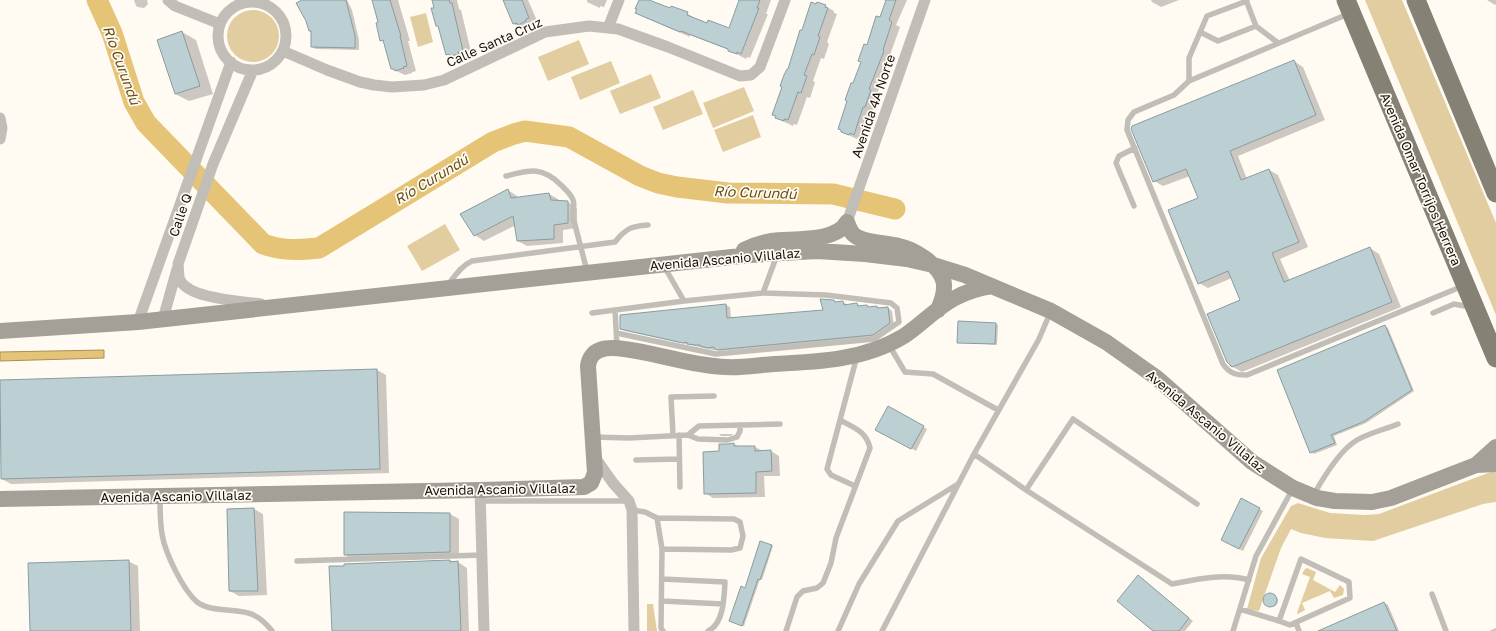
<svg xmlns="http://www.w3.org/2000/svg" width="1496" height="631" viewBox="0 0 1496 631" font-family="'Golos Text',sans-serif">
  <rect width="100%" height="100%" fill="#fffbf2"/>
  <!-- green -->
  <path fill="#e1cda0" d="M 1365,0 L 1402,0 L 1496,223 L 1496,315 Z
    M227 36a26 26 0 1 1 52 0a26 26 0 1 1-52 0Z
    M 426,13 L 433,42 L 418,47 L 410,17 Z
    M 579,40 L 589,64 L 548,81 L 538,57 Z
    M 611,61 L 620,83 L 580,100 L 571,77 Z
    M 651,74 L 661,98 L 620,114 L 610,91 Z
    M 744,87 L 754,111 L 713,128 L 703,103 Z
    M 693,90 L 703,114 L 663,130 L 653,107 Z
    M 753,115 L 761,137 L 723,152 L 714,130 Z
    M 445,224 L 460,250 L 422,271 L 407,246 Z
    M 1496,470 L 1496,502 L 1483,504 L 1373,541 L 1325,538 L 1301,533 L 1291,529 L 1281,548 L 1259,611 L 1247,609 L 1261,558 L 1291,506 L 1298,503 L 1330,513 L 1364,515 L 1379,514 Z
    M 1307,568 L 1316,572 L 1313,580 L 1335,592 L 1340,585 L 1344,589 L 1343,595 L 1334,598 L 1330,591 L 1302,603 L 1305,610 L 1298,614 L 1297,613 L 1310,577 L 1302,574 L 1305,569 Z
    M 647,604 L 653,604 L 657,631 L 647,631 Z"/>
  <!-- water -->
  <path fill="#e6c477" stroke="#a78f58" d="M 104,350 L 104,358 L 0,361 L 0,352 Z"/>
  <!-- shadow -->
  <path fill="#0003" d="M 134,0 L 147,0 L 148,4 L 144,8 L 138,7 L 136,6 Z
    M 304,0 L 347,0 L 352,10 L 359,40 L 359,50 L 316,49 L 312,47 L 312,32 L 309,31 Z
    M 374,0 L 398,0 L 410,41 L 408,41 L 416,71 L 412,72 L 412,73 L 405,75 L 392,69 L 385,42 L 381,40 L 380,23 Z
    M 433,0 L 457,0 L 459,9 L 461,10 L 472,56 L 467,57 L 468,59 L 460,61 L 447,54 L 440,27 L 437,26 Z
    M 505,0 L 528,0 L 538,23 L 535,24 L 535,26 L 528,29 L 526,28 L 523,29 L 514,24 Z
    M 587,0 L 607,0 L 604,7 L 600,6 L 600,8 L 587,2 Z
    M 642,0 L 646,0 L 686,20 L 688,14 L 696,19 L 708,24 L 730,30 L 740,0 L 739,0 L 771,0 L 766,14 L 768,14 L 750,58 L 747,57 L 746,59 L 729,50 L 690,35 L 690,37 L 646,18 L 637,13 Z
    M 883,0 L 907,0 L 896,25 L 900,27 L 890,55 L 892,56 L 877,94 L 878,95 L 873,111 L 871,110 L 862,138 L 858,137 L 857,139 L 842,132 L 854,85 L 868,46 L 880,19 L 887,1 Z
    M 1151,0 L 1179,0 L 1161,7 L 1152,2 Z
    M 1487,0 L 1496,0 L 1496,4 L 1495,5 Z
    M 825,6 L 834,11 L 834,13 L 837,14 L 827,42 L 829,44 L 824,59 L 821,58 L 813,81 L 815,82 L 810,98 L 807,97 L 797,125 L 794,124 L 793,126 L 776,118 L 789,70 L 803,32 Z
    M 182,32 L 196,40 L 213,94 L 189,101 L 175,94 Z
    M 1294,61 L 1303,67 L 1325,120 L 1238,156 L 1247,179 L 1269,170 L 1278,175 L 1308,247 L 1280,259 L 1290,281 L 1370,248 L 1379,254 L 1401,307 L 1242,372 L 1233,367 L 1241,301 L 1232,278 L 1208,288 L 1199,283 L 1199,198 L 1190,176 L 1163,186 L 1154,181 Z
    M 508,190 L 517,196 L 518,198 L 549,194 L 558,199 L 559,202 L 568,202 L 577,208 L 577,228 L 563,230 L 563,243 L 527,246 L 518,241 L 516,225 L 484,241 L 475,235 Z
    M 834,301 L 837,303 L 843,302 L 848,305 L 857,304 L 861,307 L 867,306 L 871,308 L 877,307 L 881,309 L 888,308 L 892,311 L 894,326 L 877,337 L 720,351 L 717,350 L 713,350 L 626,331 L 621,329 L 726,305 L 730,307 L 731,318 L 824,310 Z
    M 996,324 L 998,325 L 997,345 L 958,342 Z
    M 1385,326 L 1388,328 L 1414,391 L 1366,423 L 1334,436 L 1337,445 L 1314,454 L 1311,452 Z
    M 377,370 L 386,375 L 389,473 L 11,484 L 2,479 L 0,381 Z
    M 888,408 L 927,429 L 916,451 L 877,429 Z
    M 719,434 L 734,434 L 730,436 L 721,436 Z
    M 734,444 L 740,447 L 755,447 L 763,451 L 771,451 L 779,456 L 780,476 L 764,476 L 765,497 L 713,498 L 705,493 L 720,452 Z
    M 1242,500 L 1263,511 L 1243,551 L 1226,542 Z
    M 254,509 L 263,514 L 267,595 L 239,596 L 230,591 Z
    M 450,514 L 459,519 L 459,557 L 354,560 L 345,555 Z
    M 771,545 L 773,546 L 762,580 L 760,579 L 744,626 L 732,622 L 746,589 Z
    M 128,561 L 138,566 L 140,631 L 31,631 Z
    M 450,561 L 458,562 L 467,568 L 469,631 L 333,631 L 345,565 Z
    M 1143,579 L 1193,621 L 1185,631 L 1155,631 Z
    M1266 601a6 6 0 1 1 12 0a6 6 0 1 1-12 0Z
    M 1384,603 L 1388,605 L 1399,631 L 1320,631 Z
    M 1496,628 L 1496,631 L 1489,631 Z"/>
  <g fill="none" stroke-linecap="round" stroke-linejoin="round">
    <!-- river -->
    <path stroke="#e6c477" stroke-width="21" d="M 97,0 L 112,33 L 134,102 L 146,123 L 263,244 C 282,251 299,250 319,248 L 493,142 L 514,134 L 525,131 L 569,137 L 640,176 L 658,183 L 677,187 L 728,193 L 833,194 L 895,209"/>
  </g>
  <!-- building -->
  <path fill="#bccfd2" stroke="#8a9c9e" d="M 302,0 L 346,0 L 355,36 L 355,48 L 311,47 L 311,31 L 309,31 L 306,21 L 296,3 Z
    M 372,0 L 390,0 L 401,36 L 400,36 L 407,66 L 403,67 L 404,68 L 395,71 L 394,69 L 391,69 L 383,40 L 380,41 L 376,23 L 378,22 Z
    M 432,0 L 449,0 L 450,3 L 452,3 L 463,51 L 458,52 L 459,54 L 450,56 L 449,54 L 446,55 L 438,26 L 436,26 L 431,8 L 434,8 Z
    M 503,0 L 522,0 L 529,18 L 526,19 L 526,21 L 518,25 L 517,23 L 513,24 Z
    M 639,0 L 649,0 L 670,8 L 671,6 L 688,12 L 687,15 L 707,23 L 708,20 L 729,28 L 739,0 L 760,0 L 757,8 L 759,8 L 741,54 L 737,52 L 737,54 L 728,51 L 728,49 L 681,31 L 680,32 L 635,13 L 637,9 L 635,9 Z
    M 886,0 L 896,0 L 889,20 L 892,22 L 883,50 L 884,51 L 869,89 L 871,90 L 865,107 L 863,107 L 854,135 L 850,133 L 849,135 L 841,132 L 841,130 L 838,129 L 847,101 L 845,100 L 851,83 L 853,83 L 861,62 L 858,61 L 864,44 L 867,45 L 876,16 L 880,17 Z
    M 811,2 L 816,4 L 817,2 L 826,5 L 825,7 L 828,8 L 818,36 L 820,37 L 814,55 L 812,54 L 804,75 L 807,76 L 801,93 L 798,92 L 788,120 L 784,119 L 784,121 L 775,118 L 776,116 L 772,115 L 782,87 L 780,86 L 784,75 L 787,69 L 788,69 L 800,30 L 802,30 Z
    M 182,31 L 200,86 L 175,94 L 157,40 Z
    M 1294,60 L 1316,115 L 1230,151 L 1241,180 L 1269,169 L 1299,242 L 1272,253 L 1284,282 L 1370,247 L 1392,302 L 1232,367 L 1227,362 L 1207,314 L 1240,300 L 1228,271 L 1198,284 L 1168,210 L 1198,198 L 1186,169 L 1153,182 L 1131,129 L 1132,126 Z
    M 508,189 L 511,198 L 549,193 L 551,200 L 568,201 L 568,223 L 554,225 L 554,239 L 517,241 L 513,216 L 474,236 L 460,214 Z
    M 820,299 L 834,300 L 835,302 L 843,301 L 844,305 L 857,303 L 858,306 L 867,305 L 868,307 L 877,306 L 877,308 L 888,307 L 890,323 L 873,335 L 716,350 L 715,349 L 714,347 L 708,348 L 700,346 L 700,345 L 696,345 L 687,344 L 687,342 L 683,343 L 620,329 L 620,315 L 726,304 L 727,318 L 823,310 Z
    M 958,321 L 996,323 L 995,344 L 957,343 Z
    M 1385,325 L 1412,390 L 1363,422 L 1331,435 L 1335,443 L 1310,453 L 1277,370 Z
    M 377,369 L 380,469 L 1,479 L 0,380 Z
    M 888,406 L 924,426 L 911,449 L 875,430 Z
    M 734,443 L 734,446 L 755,446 L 755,451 L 771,450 L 772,471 L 756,472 L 756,493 L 704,494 L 703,452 L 719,451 L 719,444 L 728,444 Z
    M 1241,498 L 1260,508 L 1239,549 L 1221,540 Z
    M 254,508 L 258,591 L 229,591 L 227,509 Z
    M 344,512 L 450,513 L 450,552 L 344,555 Z
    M 760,541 L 772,545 L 760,580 L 758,579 L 742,626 L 729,621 L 741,586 L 745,588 Z
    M 129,560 L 131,631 L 30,631 L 28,563 Z
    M 450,560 L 450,562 L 458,561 L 461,631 L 332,631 L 329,566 L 344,566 L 344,564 Z
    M 1138,575 L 1189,618 L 1179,631 L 1153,631 L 1117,601 Z
    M1263 600a7 7 0 1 1 14 0a7 7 0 1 1-14 0Z
    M 1384,602 L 1397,631 L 1318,631 Z"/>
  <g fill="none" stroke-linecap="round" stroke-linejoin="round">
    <!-- service -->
    <path stroke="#c1beb7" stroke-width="5.5" d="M 1246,0 L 1256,26 L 1278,43
      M 1348,14 L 1189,81 L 1174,95 L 1134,112 L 1128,120 L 1127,130 L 1223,364 C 1230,374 1236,375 1247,375 L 1463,286
      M 1200,32 L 1218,41 L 1256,26
      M 1189,81 L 1189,58 L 1207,16 L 1247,1
      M 506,176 C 530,170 542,166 561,185 C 566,190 571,194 573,200 C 576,207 570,214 574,221 L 587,271
      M 1134,206 L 1116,163 L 1119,156 L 1135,148
      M 664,266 L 684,301 L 763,293 L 777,255
      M 447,286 C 455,276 461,266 472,261 L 615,242 C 626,228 632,226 648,225
      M 615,310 L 617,346
      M 592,313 L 684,301
      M 1433,313 L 1454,304 L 1470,307
      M 616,332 L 621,334 L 716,354 L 874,339 L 899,322 L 897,308 L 891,303 L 826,295 L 763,293
      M 889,345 L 905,372 L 933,374 L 998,410
      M 673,435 L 671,397 L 714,396
      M 679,435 L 680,487
      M 688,435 L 698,439 L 728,440 L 737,437 L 740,431 L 740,425
      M 593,437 L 629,438 L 688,435 L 699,426 L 780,424
      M 974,454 L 1026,490 L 1172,584 C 1198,579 1223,573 1249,580
      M 636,460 L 679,459
      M 855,486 L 831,475 L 827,469 L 857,356
      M 1026,490 L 1073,419 L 1197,504
      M 1313,496 C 1323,478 1340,450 1357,440 C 1369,433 1386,429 1398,424
      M 160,497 C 160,509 160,522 162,534 C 165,553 183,590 197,602 C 201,605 207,607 211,608 C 238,613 253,606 272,631
      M 481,501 L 628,501
      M 632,510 L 645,512 L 657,518 L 734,519 L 740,522 L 743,536 L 740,548 L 731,550 L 662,549
      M 657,518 L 662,549 L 661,628 L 663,631
      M 1301,559 L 1349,582 L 1350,598 L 1290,625 L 1279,621 Z
      M 297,561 L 482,555
      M 662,579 L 725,582 C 724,597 724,624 708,631
      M 1432,594 L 1446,631
      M 662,601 L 723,604
      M 1240,609 L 1279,621
      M 1296,623 L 1299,631
      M 786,631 L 797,597 L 803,591 L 817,588 L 823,583 L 831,563 L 836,538 L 870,448 C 866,431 854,428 840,420
      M 838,631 L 859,584 L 898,521 L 958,484
      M 882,631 L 974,454 L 1039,339 L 1050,313
      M 1233,631 L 1256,556 L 1292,490"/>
    <!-- minor -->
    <path stroke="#c1beb7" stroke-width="11" d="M 168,0 L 175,6 L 220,24
      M218 36a34 34 0 1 1 68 0a34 34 0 1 1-68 0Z
      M 608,28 L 619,0
      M 283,51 L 327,70 L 360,82 L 374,85 L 392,87 L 424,85 L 444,80 L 545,32 L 589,26 L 618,29 L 668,47 L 740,76 L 751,75 L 760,67 L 785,0
      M 253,70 L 213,164 L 178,264 C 179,269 178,276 180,280 C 189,299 242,301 261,304
      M 0,118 L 2,128 L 0,139
      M 847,222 L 925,0
      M 163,319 L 177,269
      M 138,322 L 231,62
      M 594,456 L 613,483 L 629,501 L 632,510 L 634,631
      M 480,490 L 484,631"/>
    <!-- secondary -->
    <path stroke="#a4a097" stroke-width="16" d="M 847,222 C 849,228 851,234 857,237 C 868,243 887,243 899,246 C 910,248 918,253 926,259 C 947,275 948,287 938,310
      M 744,250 C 752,246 761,243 771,241 C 791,238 836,243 847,222
      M 0,331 L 138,322 L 750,255 L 817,251 L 865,254 L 907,259 L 933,265 L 965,275 L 1051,311 L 1106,342 L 1157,378 L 1252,462 L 1293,488 L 1317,498 L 1335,501 L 1372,502 L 1391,498 L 1476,465 L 1496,464
      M 1476,465 L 1496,447
      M 0,499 L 480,490 L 584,487 L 591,483 L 595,473 L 588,366 C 589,359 593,352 600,350 C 608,347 617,348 624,349 C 658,353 691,366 726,367 C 742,368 758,365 774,364 C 818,362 865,360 904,336 C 921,325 936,308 955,298 C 966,292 979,288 992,286"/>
    <!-- trunk -->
    <path stroke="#868175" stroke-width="19" d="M 1346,0 L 1496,358
      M 1416,0 L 1496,193"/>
  </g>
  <g text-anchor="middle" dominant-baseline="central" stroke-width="3.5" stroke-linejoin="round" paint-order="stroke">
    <!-- street labels -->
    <g font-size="13" fill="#15130e" stroke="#fffbf2">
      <text transform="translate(494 42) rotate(-24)">Calle Santa Cruz</text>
      <text transform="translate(873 106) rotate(-71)">Avenida 4A Norte</text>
      <text transform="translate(1421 179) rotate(67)">Avenida Omar Torrijos Herrera</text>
      <text transform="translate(180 215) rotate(-71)">Calle Q</text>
      <text transform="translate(725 259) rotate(-5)">Avenida Ascanio Villalaz</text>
      <text transform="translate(1206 421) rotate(40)">Avenida Ascanio Villalaz</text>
      <text transform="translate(500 489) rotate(-1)">Avenida Ascanio Villalaz</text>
      <text transform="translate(176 496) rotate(-1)">Avenida Ascanio Villalaz</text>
    </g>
    <!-- water labels -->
    <g font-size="14" font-style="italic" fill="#654e13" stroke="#fffbf2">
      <text transform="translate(122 65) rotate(70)">Río Curundú</text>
      <text transform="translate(431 179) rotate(-31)">Río Curundú</text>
      <text transform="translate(755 192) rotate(2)">Río Curundú</text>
    </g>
  </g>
</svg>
